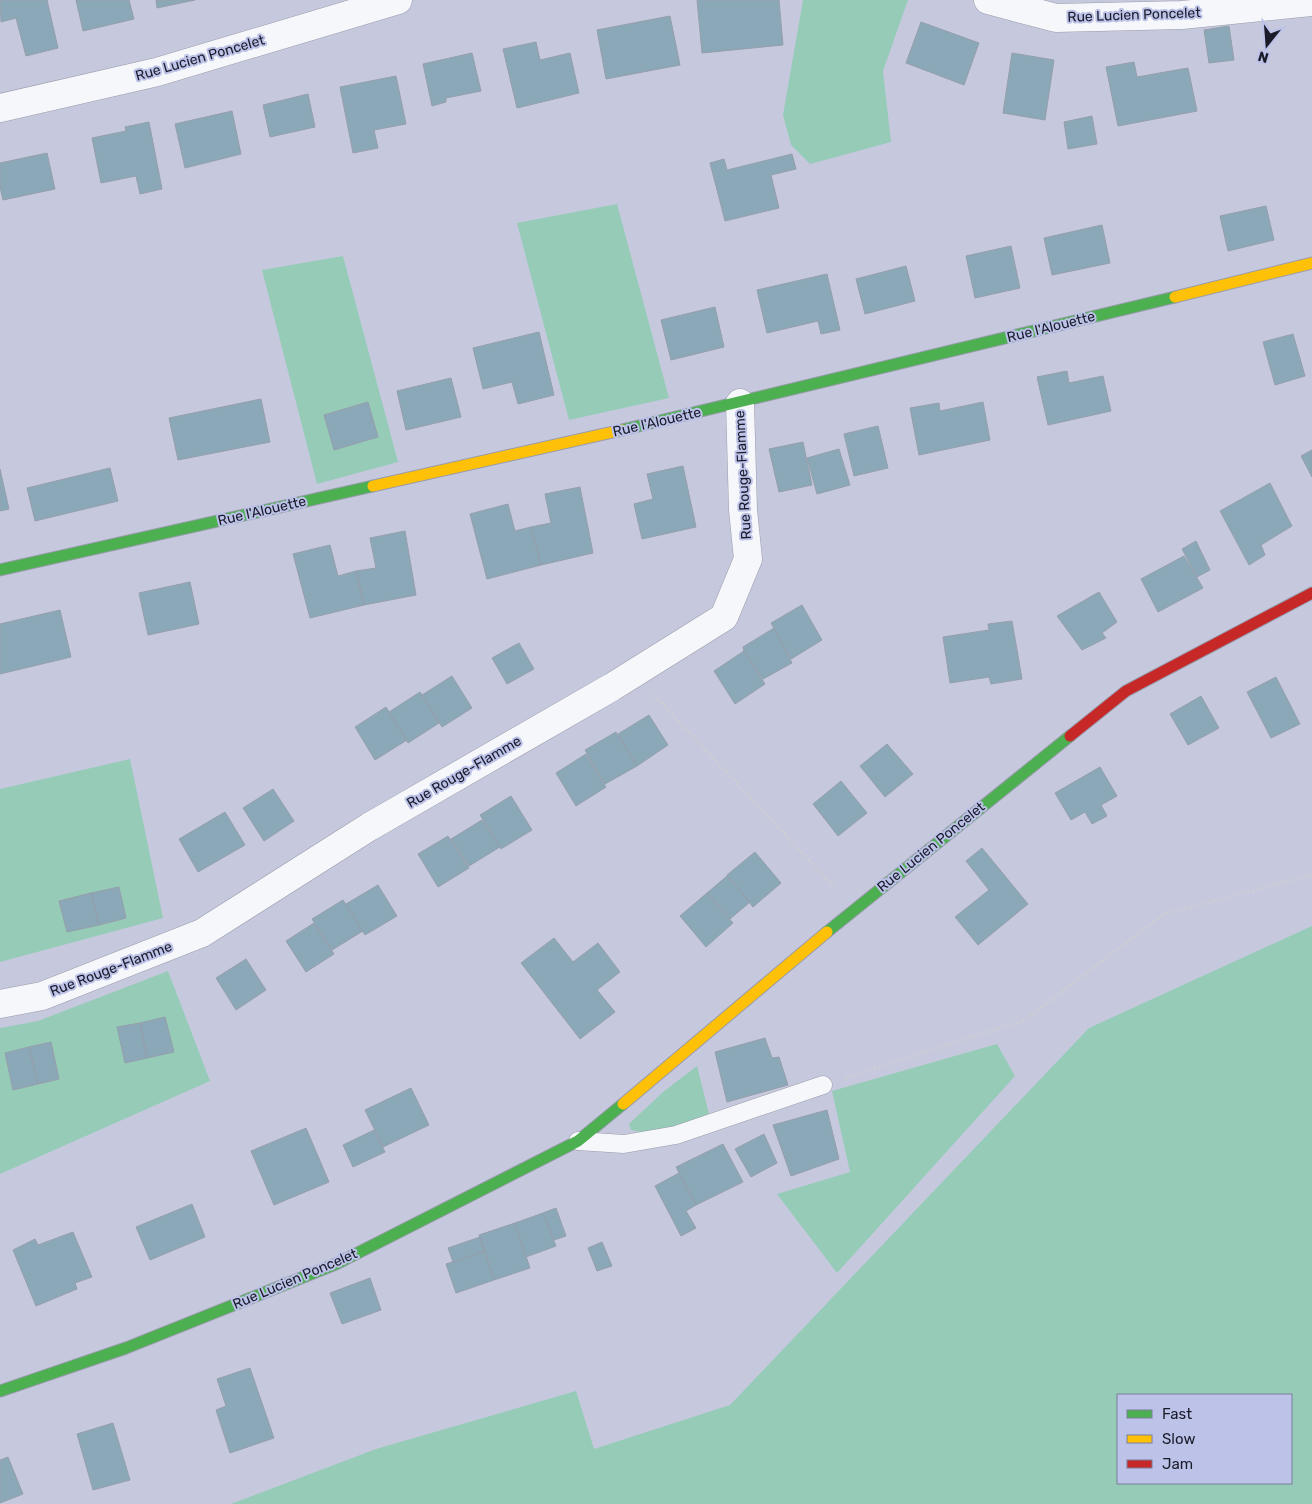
<svg xmlns="http://www.w3.org/2000/svg" width="1312" height="1504" viewBox="0 0 1312 1504" font-family="Rubik,sans-serif">
  <rect width="100%" height="100%" fill="#c6c9de"/>
  <!-- green -->
  <path fill="#95cbb7" fill-rule="evenodd" d="M 803,0 L 908,0 L 883,71 L 891,142 L 810,164 L 791,145 L 783,115 Z
    M 617,204 L 669,398 L 569,420 L 517,223 Z
    M 343,256 L 398,462 L 317,484 L 262,270 Z
    M 130,759 L 163,918 L 0,962 L 0,789 Z
    M 1312,926 L 1312,1504 L 231,1504 L 376,1449 L 576,1391 L 594,1449 L 730,1405 L 1089,1028 ZM 1118,1395 L 1291,1395 L 1291,1483 L 1118,1483 Z
    M 168,971 L 210,1081 L 0,1174 L 0,1028 L 38,1021 Z
    M 997,1044 L 1015,1076 L 837,1273 L 777,1194 L 850,1172 L 832,1091 Z
    M 697,1066 L 709,1114 C 686,1123 655,1137 631,1130 L 629,1124 L 663,1092 Z"/>
  <!-- building -->
  <path fill="#8ba8b8" stroke="#959fab" d="M 0,0 L 47,0 L 58,48 L 26,56 L 16,18 L 1,22 Z
    M 76,0 L 129,0 L 134,19 L 83,31 Z
    M 156,0 L 195,0 L 157,8 Z
    M 697,0 L 779,0 L 783,45 L 702,53 Z
    M 670,16 L 680,65 L 606,79 L 597,30 Z
    M 921,22 L 979,43 L 964,85 L 906,63 Z
    M 1229,26 L 1234,60 L 1209,63 L 1204,30 Z
    M 536,42 L 540,60 L 570,53 L 579,93 L 517,108 L 503,49 Z
    M 472,53 L 481,91 L 446,98 L 446,102 L 432,106 L 423,64 Z
    M 1012,53 L 1054,60 L 1045,120 L 1003,113 Z
    M 1134,62 L 1137,77 L 1188,68 L 1197,111 L 1118,126 L 1106,67 Z
    M 396,76 L 406,124 L 374,130 L 378,148 L 353,153 L 340,87 Z
    M 308,94 L 315,127 L 270,137 L 263,105 Z
    M 232,111 L 241,154 L 185,168 L 175,124 Z
    M 1092,116 L 1097,144 L 1068,149 L 1064,122 Z
    M 149,122 L 162,189 L 140,194 L 136,176 L 101,183 L 92,138 L 126,131 L 125,127 Z
    M 47,153 L 55,189 L 3,200 L 0,187 L 0,163 Z
    M 792,154 L 796,169 L 771,175 L 779,208 L 725,221 L 710,163 L 724,159 L 727,170 Z
    M 1266,206 L 1274,240 L 1228,251 L 1220,216 Z
    M 1102,225 L 1110,263 L 1052,275 L 1044,238 Z
    M 1011,246 L 1020,288 L 975,298 L 966,256 Z
    M 906,266 L 915,301 L 865,314 L 856,279 Z
    M 827,274 L 840,330 L 821,334 L 818,321 L 767,333 L 757,290 Z
    M 715,307 L 724,347 L 671,360 L 661,320 Z
    M 539,332 L 554,395 L 518,404 L 512,382 L 483,389 L 473,348 Z
    M 1293,334 L 1305,376 L 1275,385 L 1263,342 Z
    M 1067,371 L 1069,383 L 1103,376 L 1111,411 L 1048,425 L 1037,377 Z
    M 451,378 L 461,417 L 406,430 L 397,391 Z
    M 261,399 L 270,442 L 178,460 L 169,418 Z
    M 368,402 L 378,437 L 334,450 L 324,415 Z
    M 983,402 L 990,440 L 919,455 L 910,408 L 939,403 L 940,411 Z
    M 878,426 L 888,468 L 854,476 L 844,434 Z
    M 803,442 L 812,485 L 779,492 L 769,449 Z
    M 839,449 L 850,485 L 817,494 L 807,458 Z
    M 1312,450 L 1312,477 L 1301,456 Z
    M 683,466 L 696,527 L 642,539 L 634,504 L 653,499 L 647,474 Z
    M 110,468 L 118,501 L 35,521 L 27,488 Z
    M 0,469 L 9,509 L 0,511 Z
    M 1270,483 L 1292,526 L 1261,545 L 1265,555 L 1249,565 L 1220,511 Z
    M 580,487 L 593,553 L 541,565 L 531,527 L 551,523 L 545,494 Z
    M 508,504 L 515,531 L 531,527 L 541,565 L 487,579 L 470,514 Z
    M 405,531 L 416,595 L 364,605 L 356,571 L 376,568 L 370,538 Z
    M 1196,541 L 1210,570 L 1197,577 L 1182,549 Z
    M 330,545 L 338,576 L 356,571 L 364,605 L 310,618 L 293,554 Z
    M 1184,556 L 1203,588 L 1158,612 L 1141,579 Z
    M 190,582 L 199,624 L 148,635 L 139,593 Z
    M 1099,592 L 1117,622 L 1102,633 L 1106,638 L 1082,650 L 1057,616 Z
    M 802,605 L 822,640 L 791,659 L 771,623 Z
    M 60,610 L 71,657 L 0,674 L 0,624 Z
    M 1012,621 L 1022,679 L 991,684 L 989,677 L 950,683 L 943,637 L 989,630 L 988,624 Z
    M 774,628 L 792,663 L 763,679 L 744,651 L 743,647 Z
    M 519,643 L 534,669 L 507,684 L 492,658 Z
    M 744,651 L 765,684 L 735,704 L 714,671 Z
    M 452,676 L 472,708 L 442,727 L 422,695 Z
    M 1276,677 L 1300,724 L 1271,738 L 1247,692 Z
    M 420,692 L 439,723 L 408,743 L 389,712 Z
    M 1201,696 L 1219,728 L 1188,745 L 1170,714 Z
    M 386,707 L 407,740 L 375,760 L 355,727 Z
    M 649,715 L 668,745 L 637,766 L 618,734 Z
    M 616,732 L 637,766 L 605,784 L 585,750 Z
    M 887,744 L 913,774 L 885,797 L 860,766 Z
    M 586,754 L 606,787 L 576,806 L 556,773 Z
    M 1100,767 L 1117,796 L 1101,805 L 1107,816 L 1092,824 L 1085,812 L 1071,820 L 1055,793 Z
    M 841,781 L 867,813 L 838,836 L 813,804 Z
    M 273,789 L 294,821 L 264,841 L 243,808 Z
    M 511,796 L 532,830 L 501,849 L 480,815 Z
    M 225,812 L 245,845 L 198,872 L 179,839 Z
    M 482,820 L 500,847 L 469,866 L 451,839 Z
    M 448,836 L 469,868 L 438,887 L 418,854 Z
    M 982,848 L 1028,904 L 978,945 L 955,917 L 989,890 L 966,861 Z
    M 755,852 L 781,883 L 753,907 L 727,875 Z
    M 727,876 L 750,902 L 730,919 L 707,893 Z
    M 378,885 L 397,916 L 365,935 L 346,904 Z
    M 119,887 L 126,918 L 99,925 L 91,893 Z
    M 91,893 L 99,925 L 67,932 L 59,901 Z
    M 707,893 L 733,923 L 706,947 L 680,916 Z
    M 343,900 L 363,931 L 332,950 L 312,919 Z
    M 314,923 L 334,954 L 306,972 L 286,941 Z
    M 554,938 L 573,962 L 598,943 L 620,972 L 597,990 L 615,1012 L 580,1039 L 521,963 Z
    M 246,959 L 266,990 L 236,1010 L 216,978 Z
    M 165,1017 L 174,1052 L 147,1058 L 140,1023 Z
    M 140,1023 L 147,1058 L 125,1063 L 117,1027 Z
    M 765,1038 L 772,1058 L 779,1057 L 788,1085 L 727,1102 L 715,1052 Z
    M 51,1042 L 59,1079 L 38,1084 L 29,1047 Z
    M 29,1047 L 38,1084 L 13,1090 L 5,1053 Z
    M 411,1088 L 429,1125 L 383,1147 L 365,1110 Z
    M 827,1110 L 839,1159 L 791,1176 L 773,1125 Z
    M 306,1128 L 329,1182 L 274,1205 L 251,1151 Z
    M 374,1130 L 385,1152 L 353,1167 L 343,1145 Z
    M 764,1134 L 777,1163 L 751,1177 L 735,1149 Z
    M 723,1144 L 743,1182 L 696,1205 L 676,1167 Z
    M 679,1173 L 696,1205 L 686,1211 L 696,1228 L 681,1236 L 655,1186 Z
    M 192,1204 L 205,1237 L 150,1260 L 136,1227 Z
    M 556,1208 L 566,1236 L 554,1240 L 543,1213 Z
    M 543,1213 L 556,1246 L 526,1257 L 515,1223 Z
    M 515,1223 L 530,1268 L 494,1280 L 479,1235 Z
    M 73,1232 L 92,1277 L 75,1283 L 77,1289 L 36,1306 L 13,1250 L 35,1239 L 38,1245 Z
    M 480,1237 L 485,1251 L 453,1262 L 448,1248 Z
    M 602,1242 L 612,1266 L 597,1271 L 588,1248 Z
    M 485,1251 L 494,1280 L 456,1293 L 446,1264 Z
    M 370,1278 L 381,1310 L 342,1324 L 330,1293 Z
    M 250,1368 L 274,1438 L 230,1453 L 216,1410 L 226,1406 L 217,1379 Z
    M 113,1423 L 130,1480 L 93,1490 L 77,1434 Z
    M 8,1457 L 23,1494 L 0,1503 L 0,1460 Z"/>
  <g fill="none" stroke-linecap="round" stroke-linejoin="round">
    <!-- lane casing -->
    <g stroke="#999bab" stroke-width="19">
      <path id="lane" d="M 578,1141 L 624,1144 L 676,1135 L 823,1085"/>
    </g>
    <!-- street casing -->
    <g stroke="#999bab" stroke-width="29">
      <path id="street" d="M 988,0 L 1056,18 L 1182,15 L 1312,2
        M 0,108 L 157,72 L 398,0
        M 0,1004 L 42,996 L 202,933 L 369,827 L 612,687 L 724,617 L 748,559 L 743,510 L 740,403"/>
    </g>
    <!-- fast casing -->
    <g stroke="#999bab" stroke-width="13">
      <path id="fast" d="M 622,430 L 1175,297
        M 0,570 L 373,486
        M 827,932 L 1070,736
        M 0,1391 L 126,1348 L 336,1264 L 578,1141 L 623,1104"/>
    </g>
    <!-- slow casing -->
    <g stroke="#999bab" stroke-width="13">
      <path id="slow" d="M 1175,297 L 1312,263
        M 373,486 L 622,430
        M 623,1104 L 827,932"/>
    </g>
    <!-- jam casing -->
    <g stroke="#999bab" stroke-width="13">
      <path id="jam" d="M 1070,736 L 1126,691 L 1312,593"/>
    </g>
    <!-- path -->
    <path stroke="#cccdd4" stroke-width="3" stroke-dasharray="2.5 2.5" stroke-linecap="butt" d="M 654,695 L 834,887
      M 845,1078 L 1025,1020 L 1164,914 L 1312,875"/>
    <!-- lane -->
    <use href="#lane" stroke="#f6f7fa" stroke-width="18"/>
    <!-- street -->
    <use href="#street" stroke="#f6f7fa" stroke-width="28"/>
    <!-- fast -->
    <use href="#fast" stroke="#4caf50" stroke-width="11"/>
    <!-- slow -->
    <use href="#slow" stroke="#ffc107" stroke-width="11"/>
    <!-- jam -->
    <use href="#jam" stroke="#c62828" stroke-width="11"/>
  </g>
  <g text-anchor="middle" dominant-baseline="central" stroke-width="4" stroke-linejoin="round" paint-order="stroke">
    <!-- street labels -->
    <g font-size="14" fill="#191b29" stroke="#bcc2e8">
      <text transform="translate(1134 15) rotate(-2)">Rue Lucien Poncelet</text>
      <text transform="translate(200 58) rotate(-16)">Rue Lucien Poncelet</text>
      <text transform="translate(1051 327) rotate(-14)">Rue l'Alouette</text>
      <text transform="translate(657 422) rotate(-13)">Rue l'Alouette</text>
      <text transform="translate(743 475) rotate(-93)">Rue Rouge-Flamme</text>
      <text transform="translate(262 511) rotate(-13)">Rue l'Alouette</text>
      <text transform="translate(464 772) rotate(-30)">Rue Rouge-Flamme</text>
      <text transform="translate(931 847) rotate(-39)">Rue Lucien Poncelet</text>
      <text transform="translate(111 969) rotate(-21)">Rue Rouge-Flamme</text>
      <text transform="translate(295 1279) rotate(-23)">Rue Lucien Poncelet</text>
    </g>
  </g>
  <!-- legend -->
  <rect x="1117" y="1394" width="175" height="90" fill="#bcc2e8" stroke="#7b7f9c"/>
  <rect x="1127" y="1410" width="25" height="8" fill="#4caf50" stroke="#7b7f9c"/>
  <text x="1162" y="1419" font-size="15" fill="#191b29">Fast</text>
  <rect x="1127" y="1435" width="25" height="8" fill="#ffc107" stroke="#7b7f9c"/>
  <text x="1162" y="1444" font-size="15" fill="#191b29">Slow</text>
  <rect x="1127" y="1460" width="25" height="8" fill="#c62828" stroke="#7b7f9c"/>
  <text x="1162" y="1469" font-size="15" fill="#191b29">Jam</text>
  <!-- north arrow -->
  <g transform="translate(1267 45) rotate(197)" stroke="#bcc2e8" stroke-width="4" paint-order="stroke">
  <path d="M0-4L9 19L0 12L-9 19Z" fill="#191b29"/>
  <text y="-8" font-size="14" font-weight="bold" text-anchor="middle" fill="#191b29">N</text>
  </g>
</svg>
